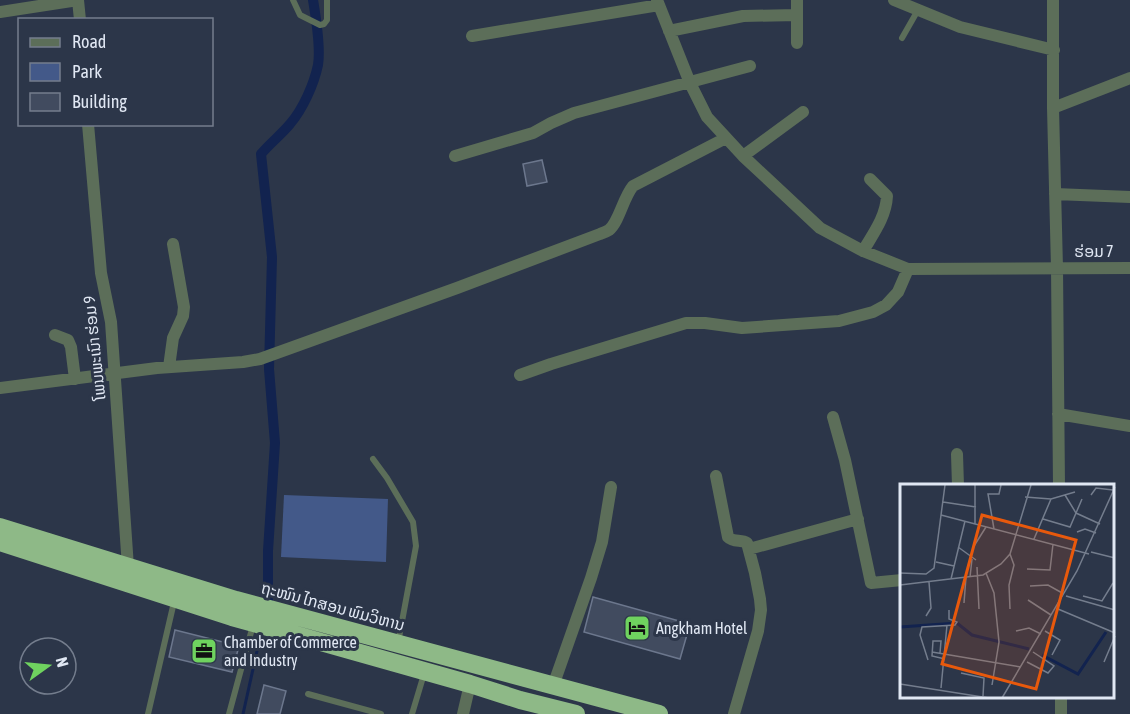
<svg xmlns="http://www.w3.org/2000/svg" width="1130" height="714" viewBox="0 0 1130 714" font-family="'Asap Condensed','Noto Sans Lao',sans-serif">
  <rect width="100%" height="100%" fill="#2c3649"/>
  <!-- park -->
  <path fill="#435989" d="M 284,495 L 388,499 L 386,562 L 281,557 Z"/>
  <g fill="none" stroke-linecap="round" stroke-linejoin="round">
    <!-- stream -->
    <path stroke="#12234f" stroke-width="3" d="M 243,714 L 257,651"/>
    <!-- canal -->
    <path stroke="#12234f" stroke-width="10" d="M 268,601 L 268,551 L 275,443 L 269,369 L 272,257 L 261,154 C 270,143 281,135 290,124 C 303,109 314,84 318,65 C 321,47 316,18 313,0"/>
  </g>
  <!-- building -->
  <path fill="#414b5f" stroke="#6c778d" stroke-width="1.5" d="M 542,160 L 547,182 L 527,186 L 523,164 Z
    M 593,597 L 690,624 L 680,659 L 584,632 Z
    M 175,630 L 239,646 L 232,672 L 169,657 Z
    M 264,685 L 286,691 L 280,714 L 257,714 Z"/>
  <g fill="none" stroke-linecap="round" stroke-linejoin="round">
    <!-- lane -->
    <path stroke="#5c6e59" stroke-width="6" d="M 293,0 L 300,15 L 320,25 L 324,24 L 327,20 L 327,0
      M 902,38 L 918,10
      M 373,459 L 387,478 L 413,522 L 416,546 L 398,643
      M 308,694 L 381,714
      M 148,714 L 174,602
      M 229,714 L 253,625
      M 412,714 L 424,674"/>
    <!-- street -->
    <path stroke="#5c6e59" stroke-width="12" d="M 78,0 L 80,20
      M 657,0 L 690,83 L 707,117 L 743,156 L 820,228 L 863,251 L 908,269 L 1130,268
      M 797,0 L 797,43
      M 894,0 L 960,27 L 1054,50
      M 1053,0 L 1053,108 L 1057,268 L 1059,486
      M 0,12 L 78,0
      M 669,31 L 743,16 L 797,15
      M 472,36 L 659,5
      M 1053,108 L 1130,78
      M 88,124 L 101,273 L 111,322 L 128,567
      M 455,156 L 533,133 L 551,123 L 574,113 L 750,66
      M 743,156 L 803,112
      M 1055,194 L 1130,197
      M 863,251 C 873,234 886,217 887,196 L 870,179
      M 55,335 L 68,340 L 71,347 L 75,379
      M 169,367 L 173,338 L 183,316 L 184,307 L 173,244
      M 520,375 L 551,364 L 686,323 L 705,323 L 742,328 L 839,321 L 873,312 L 886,305 L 898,292 L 908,269
      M 0,388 L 157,368 L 243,362 L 260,359 L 457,288 L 600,234 C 603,233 606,232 609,230 C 619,222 623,198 633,186 L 726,138
      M 1058,414 L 1130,426
      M 833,417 L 845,460 L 871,583 L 902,580
      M 957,454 L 958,486
      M 716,476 L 728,537 C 734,543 741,539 747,543 L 755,573 L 760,599 L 761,610 L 758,631 L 734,714
      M 749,549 L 858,519
      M 553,686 L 591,578 L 602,542 L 611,487
      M 1061,698 L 1061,714
      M 463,714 L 470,684"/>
    <!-- highway -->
    <path stroke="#8eb987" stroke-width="18" d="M 0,527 L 236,600 L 659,714
      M 0,542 L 232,617 L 470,684 L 520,700 L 576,714"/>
  </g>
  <!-- icons -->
  <defs>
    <g id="hotel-square" transform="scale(1.35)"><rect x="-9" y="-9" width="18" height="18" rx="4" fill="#6fd35f" stroke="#2c3649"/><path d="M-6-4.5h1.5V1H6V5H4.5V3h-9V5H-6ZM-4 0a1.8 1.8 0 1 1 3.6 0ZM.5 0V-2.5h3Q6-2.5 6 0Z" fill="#111"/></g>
    <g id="office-square" transform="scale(1.35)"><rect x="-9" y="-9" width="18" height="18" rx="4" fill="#6fd35f" stroke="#2c3649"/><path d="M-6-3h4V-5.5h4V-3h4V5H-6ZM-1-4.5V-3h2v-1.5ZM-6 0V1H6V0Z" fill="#111"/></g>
  </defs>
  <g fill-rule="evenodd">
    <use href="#hotel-square" x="637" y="628"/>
    <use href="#office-square" x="204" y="651"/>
  </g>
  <g text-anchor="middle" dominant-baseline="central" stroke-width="6" stroke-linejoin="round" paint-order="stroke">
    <!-- street labels -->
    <g font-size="16" fill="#e0e7f3" stroke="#2c3649">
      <text x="1094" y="251">ຮ່ອມ 7</text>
      <text transform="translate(94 348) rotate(-96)">ໂພນພະເນົາ ຮ່ອມ 9</text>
      <text transform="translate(333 606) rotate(15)">ຖະໜົນ ໄກສອນ ພົມວິຫານ</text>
    </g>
    <!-- poi labels -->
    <g font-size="16" fill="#e0e7f3" stroke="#2c3649" text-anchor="start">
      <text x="656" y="628">Angkham Hotel</text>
      <text x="224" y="642">Chamber of Commerce<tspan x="224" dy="18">and Industry</tspan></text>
    </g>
  </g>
  <!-- overview -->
  <g transform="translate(900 484)">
    <rect width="214" height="214" fill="#2c3649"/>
    <path fill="none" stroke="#12234f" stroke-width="3" d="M 0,143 L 57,139 L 72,151 L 129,165M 142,171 L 178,190 L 206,148"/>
    <path fill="none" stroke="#747d8d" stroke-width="1.5" d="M 75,1 L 75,40M 191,11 L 196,4 L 213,6M 125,13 L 151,15 L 175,8M 182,15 L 176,29 L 200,40M 43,18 L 76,23M 41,31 L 189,70M 143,35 L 170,43 L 176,29 L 165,11M 94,45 L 88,10 L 99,10 L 101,1M 177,48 L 185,45 L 196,49M 134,55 L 151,15M 74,62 L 86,43M 58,63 L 76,76M 191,68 L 215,74M 110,70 L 114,81 L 109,101 L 110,125M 36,78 L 54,82M 77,83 L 79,125M 127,85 L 150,86 L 153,60M 0,89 L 26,90 L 34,84 L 45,1M 86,89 L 94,109 L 99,158 L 92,201M 70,93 L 72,75M 51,95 L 65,37M 0,101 L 83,91 L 101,80 L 110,70 L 131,1M 130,102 L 148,101 L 164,110M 166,112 L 215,126M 183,112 L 202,117 L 213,99M 128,116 L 151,131M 64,119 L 66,93M 158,125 L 215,149M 26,132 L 31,124 L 29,98M 116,147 L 129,144 L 141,150M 145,147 L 160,156 L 152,171M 32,168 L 121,183M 40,169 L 41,157 L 33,157 L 32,172 L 45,175M 28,176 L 20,151 L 22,143 L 55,141 L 57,138 L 49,135 L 49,126M 127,178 L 148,189 L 154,182 L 133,168M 204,178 L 215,152M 61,189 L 84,194 L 83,212M 0,200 L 89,214M 41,204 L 47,141M 102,214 L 177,87 L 215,3"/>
    <path fill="#e8590c" fill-opacity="0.15" stroke="#e8590c" stroke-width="3" d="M 82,31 L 176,56 L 136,205 L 42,180 Z"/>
    <rect width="214" height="214" fill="none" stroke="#e0e7f3" stroke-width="3"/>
  </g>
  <!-- legend -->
  <rect x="18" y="18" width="195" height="108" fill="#2c3649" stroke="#747d8d" stroke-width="1.5"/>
  <rect x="30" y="38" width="30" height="9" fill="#5c6e59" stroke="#747d8d" stroke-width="1.5"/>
  <text x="72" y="48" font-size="18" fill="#e0e7f3">Road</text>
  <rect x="30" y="63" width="30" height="18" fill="#435989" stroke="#747d8d" stroke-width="1.5"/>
  <text x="72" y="78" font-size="18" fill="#e0e7f3">Park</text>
  <rect x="30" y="93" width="30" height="18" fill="#414b5f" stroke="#747d8d" stroke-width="1.5"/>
  <text x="72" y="108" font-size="18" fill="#e0e7f3">Building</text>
  <!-- north arrow -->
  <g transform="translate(48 666) rotate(75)"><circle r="28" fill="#2c3649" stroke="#747d8d" stroke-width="1.5"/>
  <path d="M0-4.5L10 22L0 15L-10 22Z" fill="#6fd35f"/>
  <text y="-9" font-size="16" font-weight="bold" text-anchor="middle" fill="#e0e7f3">N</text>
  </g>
</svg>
